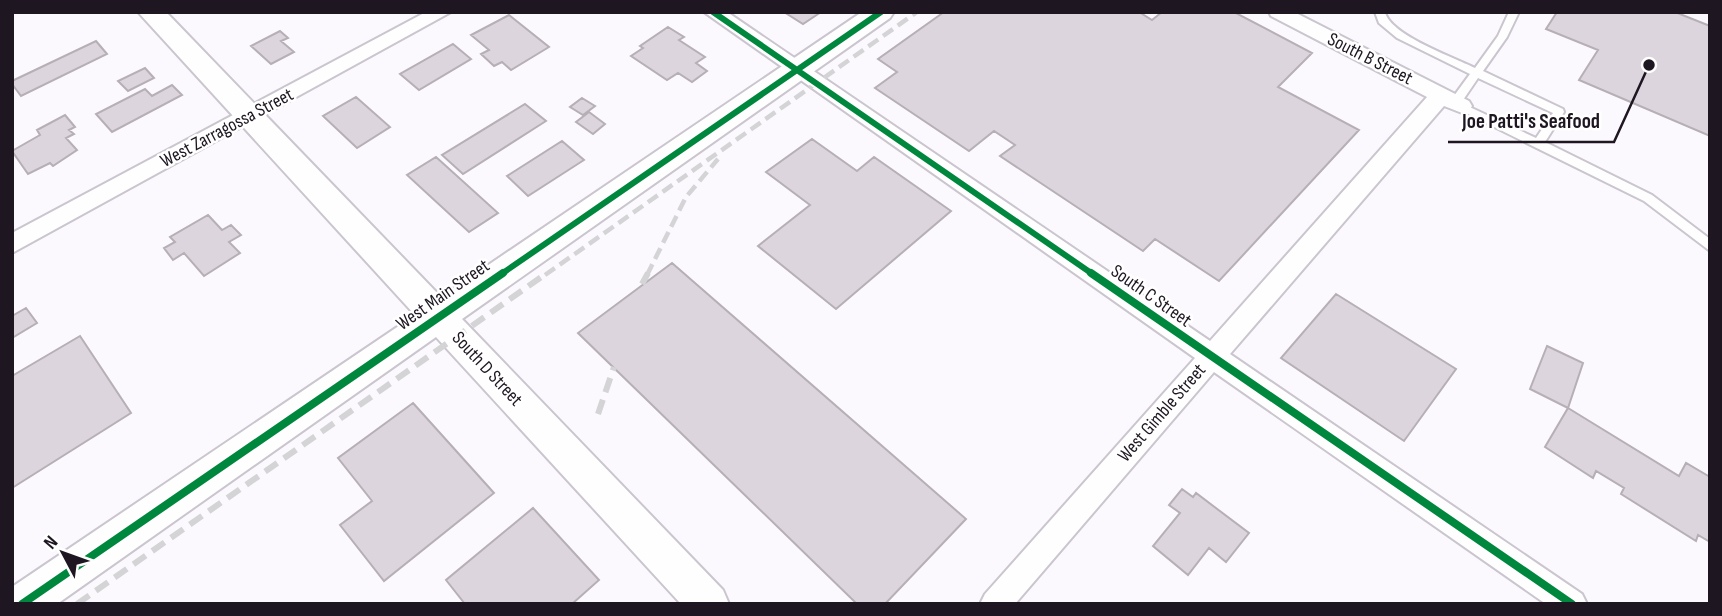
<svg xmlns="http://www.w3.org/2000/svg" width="1722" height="616" viewBox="0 0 1722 616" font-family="'Sofia Sans Condensed',sans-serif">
  <rect width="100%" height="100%" fill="#fcf9fe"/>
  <!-- building -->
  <path fill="#ddd5dd" stroke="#b6afb6" stroke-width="2" d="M 784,12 L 821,12 L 803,24 Z
    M 944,12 L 1139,12 L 1152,20 L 1162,12 L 1234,12 L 1312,53 L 1278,87 L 1359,130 L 1219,281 L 1155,239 L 1143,251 L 1000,156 L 1015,145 L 994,131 L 969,151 L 875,88 L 897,72 L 878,59 Z
    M 1557,12 L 1675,12 L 1710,26 L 1710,136 L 1579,80 L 1598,50 L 1546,29 Z
    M 509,15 L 549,47 L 511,70 L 502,62 L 494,66 L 481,54 L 489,50 L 471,35 Z
    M 668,27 L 684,37 L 679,40 L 705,57 L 696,63 L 707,71 L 692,82 L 678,73 L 667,80 L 631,56 L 643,48 L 640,46 Z
    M 280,31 L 288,38 L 281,41 L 294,52 L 271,64 L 251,46 Z
    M 96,41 L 107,54 L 21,96 L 12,84 L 12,81 Z
    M 453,44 L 471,59 L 419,90 L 400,74 Z
    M 145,68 L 154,78 L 128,91 L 118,81 Z
    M 172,85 L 182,95 L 112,132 L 96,114 L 145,89 L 152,96 Z
    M 356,97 L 390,127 L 357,148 L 323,116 Z
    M 582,98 L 595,106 L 583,115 L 570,107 Z
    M 525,104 L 546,121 L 463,174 L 442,155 Z
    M 589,112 L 605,124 L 593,134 L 576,122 Z
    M 65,115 L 75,127 L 69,130 L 74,134 L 66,138 L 77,150 L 53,166 L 50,163 L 28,174 L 12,151 L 40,135 L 37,130 Z
    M 812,139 L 857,171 L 874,157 L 951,211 L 836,309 L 758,246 L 810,205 L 766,172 Z
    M 562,141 L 584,160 L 528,196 L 507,176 Z
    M 436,157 L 498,213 L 469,232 L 407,175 Z
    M 208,215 L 222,230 L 231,225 L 241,235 L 229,242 L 240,253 L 204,276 L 184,253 L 173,260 L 164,248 L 175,242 L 170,237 Z
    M 672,263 L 966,519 L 885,604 L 857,604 L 578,333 Z
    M 1336,294 L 1456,369 L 1404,441 L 1281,358 Z
    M 26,308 L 37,323 L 12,338 L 12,316 Z
    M 80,336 L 131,413 L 12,488 L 12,376 Z
    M 1547,346 L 1583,363 L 1568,408 L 1530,389 Z
    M 413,403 L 494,493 L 384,581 L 340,525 L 372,501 L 338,458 Z
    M 1568,408 L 1679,476 L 1686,463 L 1710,477 L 1710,542 L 1698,535 L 1696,541 L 1621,494 L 1624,488 L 1596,471 L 1593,478 L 1545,447 Z
    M 1182,489 L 1193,497 L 1196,493 L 1249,533 L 1226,562 L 1209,548 L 1188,575 L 1153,546 L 1180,513 L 1169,505 Z
    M 533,508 L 599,580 L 572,604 L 465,604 L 446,580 Z"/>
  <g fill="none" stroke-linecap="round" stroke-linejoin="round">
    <!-- lane casing -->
    <g stroke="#cac5ce" stroke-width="4">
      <path id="lane" d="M 1375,12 L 1385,12 C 1390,35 1453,57 1475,68 L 1498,36 L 1509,12 L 1519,12 L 1507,37 L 1483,71 L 1563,109 L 1564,112 L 1545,142 L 1652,195 L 1710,239 L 1710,251 L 1644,201 L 1458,109 L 1457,106 L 1451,106 L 1451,100 L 1470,74 L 1397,38 L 1379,23 ZM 1478,78 L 1553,113 L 1536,138 L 1461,103 Z"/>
    </g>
    <!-- street casing -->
    <g stroke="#cac5ce" stroke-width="4">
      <path id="street" d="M 426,12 L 451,12 L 12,253 L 12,233 Z
        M 704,12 L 727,12 L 1210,341 L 1427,97 L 1271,16 L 1269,12 L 1294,12 L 1469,101 L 1472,106 L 1469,111 L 1462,113 L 1444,106 L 1230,354 L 1582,594 L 1587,604 L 1546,604 L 1214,372 L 1015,604 L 980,604 L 985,594 L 1195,358 Z"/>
    </g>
    <!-- secondary casing -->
    <g stroke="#cac5ce" stroke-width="4">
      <path id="secondary" d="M 138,12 L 166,12 L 441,297 L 862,12 L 894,12 L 890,18 L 462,319 L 723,590 L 729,604 L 681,604 L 436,337 L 57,604 L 12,604 L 12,587 L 415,315 Z"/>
    </g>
    <!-- lane -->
    <use href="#lane" fill="#fffeff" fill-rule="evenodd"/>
    <!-- street -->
    <use href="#street" fill="#fffeff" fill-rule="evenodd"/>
    <!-- secondary -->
    <use href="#secondary" fill="#fffeff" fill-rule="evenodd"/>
    <!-- rail-far1 -->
    <path stroke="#d4d3d5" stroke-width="4.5" stroke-dasharray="12 6" stroke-linecap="butt" d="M 545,275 L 917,12
      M 647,275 L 686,197 L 718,159"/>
    <!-- rail -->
    <path stroke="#d4d3d5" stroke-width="6" stroke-dasharray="15 8" stroke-linecap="butt" d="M 642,284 L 648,273
      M 598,414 L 614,367
      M 77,604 L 547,273"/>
    <!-- cycleway-far1 casing -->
    <g stroke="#fff" stroke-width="10">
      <path id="cycleway-far1" d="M 713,12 L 1094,275
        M 500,275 L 881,12"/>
    </g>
    <!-- cycleway casing -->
    <g stroke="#fff" stroke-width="12">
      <path id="cycleway" d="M 1091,273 L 1572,604
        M 22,604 L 503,273"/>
    </g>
    <!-- cycleway-far1 -->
    <use href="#cycleway-far1" stroke="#00873e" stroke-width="6"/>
    <!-- cycleway -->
    <use href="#cycleway" stroke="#00873e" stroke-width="8"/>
  </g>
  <g text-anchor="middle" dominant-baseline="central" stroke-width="5" stroke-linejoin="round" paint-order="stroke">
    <!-- street labels -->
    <g font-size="19" fill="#1e1722" stroke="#fff">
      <text transform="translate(1370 59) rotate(27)">South B Street</text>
      <text transform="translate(227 128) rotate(-28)">West Zarragossa Street</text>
      <text transform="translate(443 295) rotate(-35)">West Main Street</text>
      <text transform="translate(1151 296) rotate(35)">South C Street</text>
      <text transform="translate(487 369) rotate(47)">South D Street</text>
      <text transform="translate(1162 413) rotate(-49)">West Gimble Street</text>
    </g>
  </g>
  <!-- callouts -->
  <path fill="none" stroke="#1e1722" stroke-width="2.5" d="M1649 65L1614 142H1448"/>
  <circle fill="#1e1722" stroke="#fff" stroke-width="2.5" cx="1649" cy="65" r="7"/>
  <g font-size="21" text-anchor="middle" font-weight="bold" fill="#1e1722" stroke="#fff" stroke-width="5" stroke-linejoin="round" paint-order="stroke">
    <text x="1531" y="128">Joe Patti's Seafood</text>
  </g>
  <!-- border -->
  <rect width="1722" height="616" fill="none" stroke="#1e1722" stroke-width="28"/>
  <!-- north arrow -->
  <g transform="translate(63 553) rotate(311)" stroke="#ffffff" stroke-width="5" paint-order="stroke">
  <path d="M0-5L12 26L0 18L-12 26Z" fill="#1e1722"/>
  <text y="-10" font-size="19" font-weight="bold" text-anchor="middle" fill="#1e1722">N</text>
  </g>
</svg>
